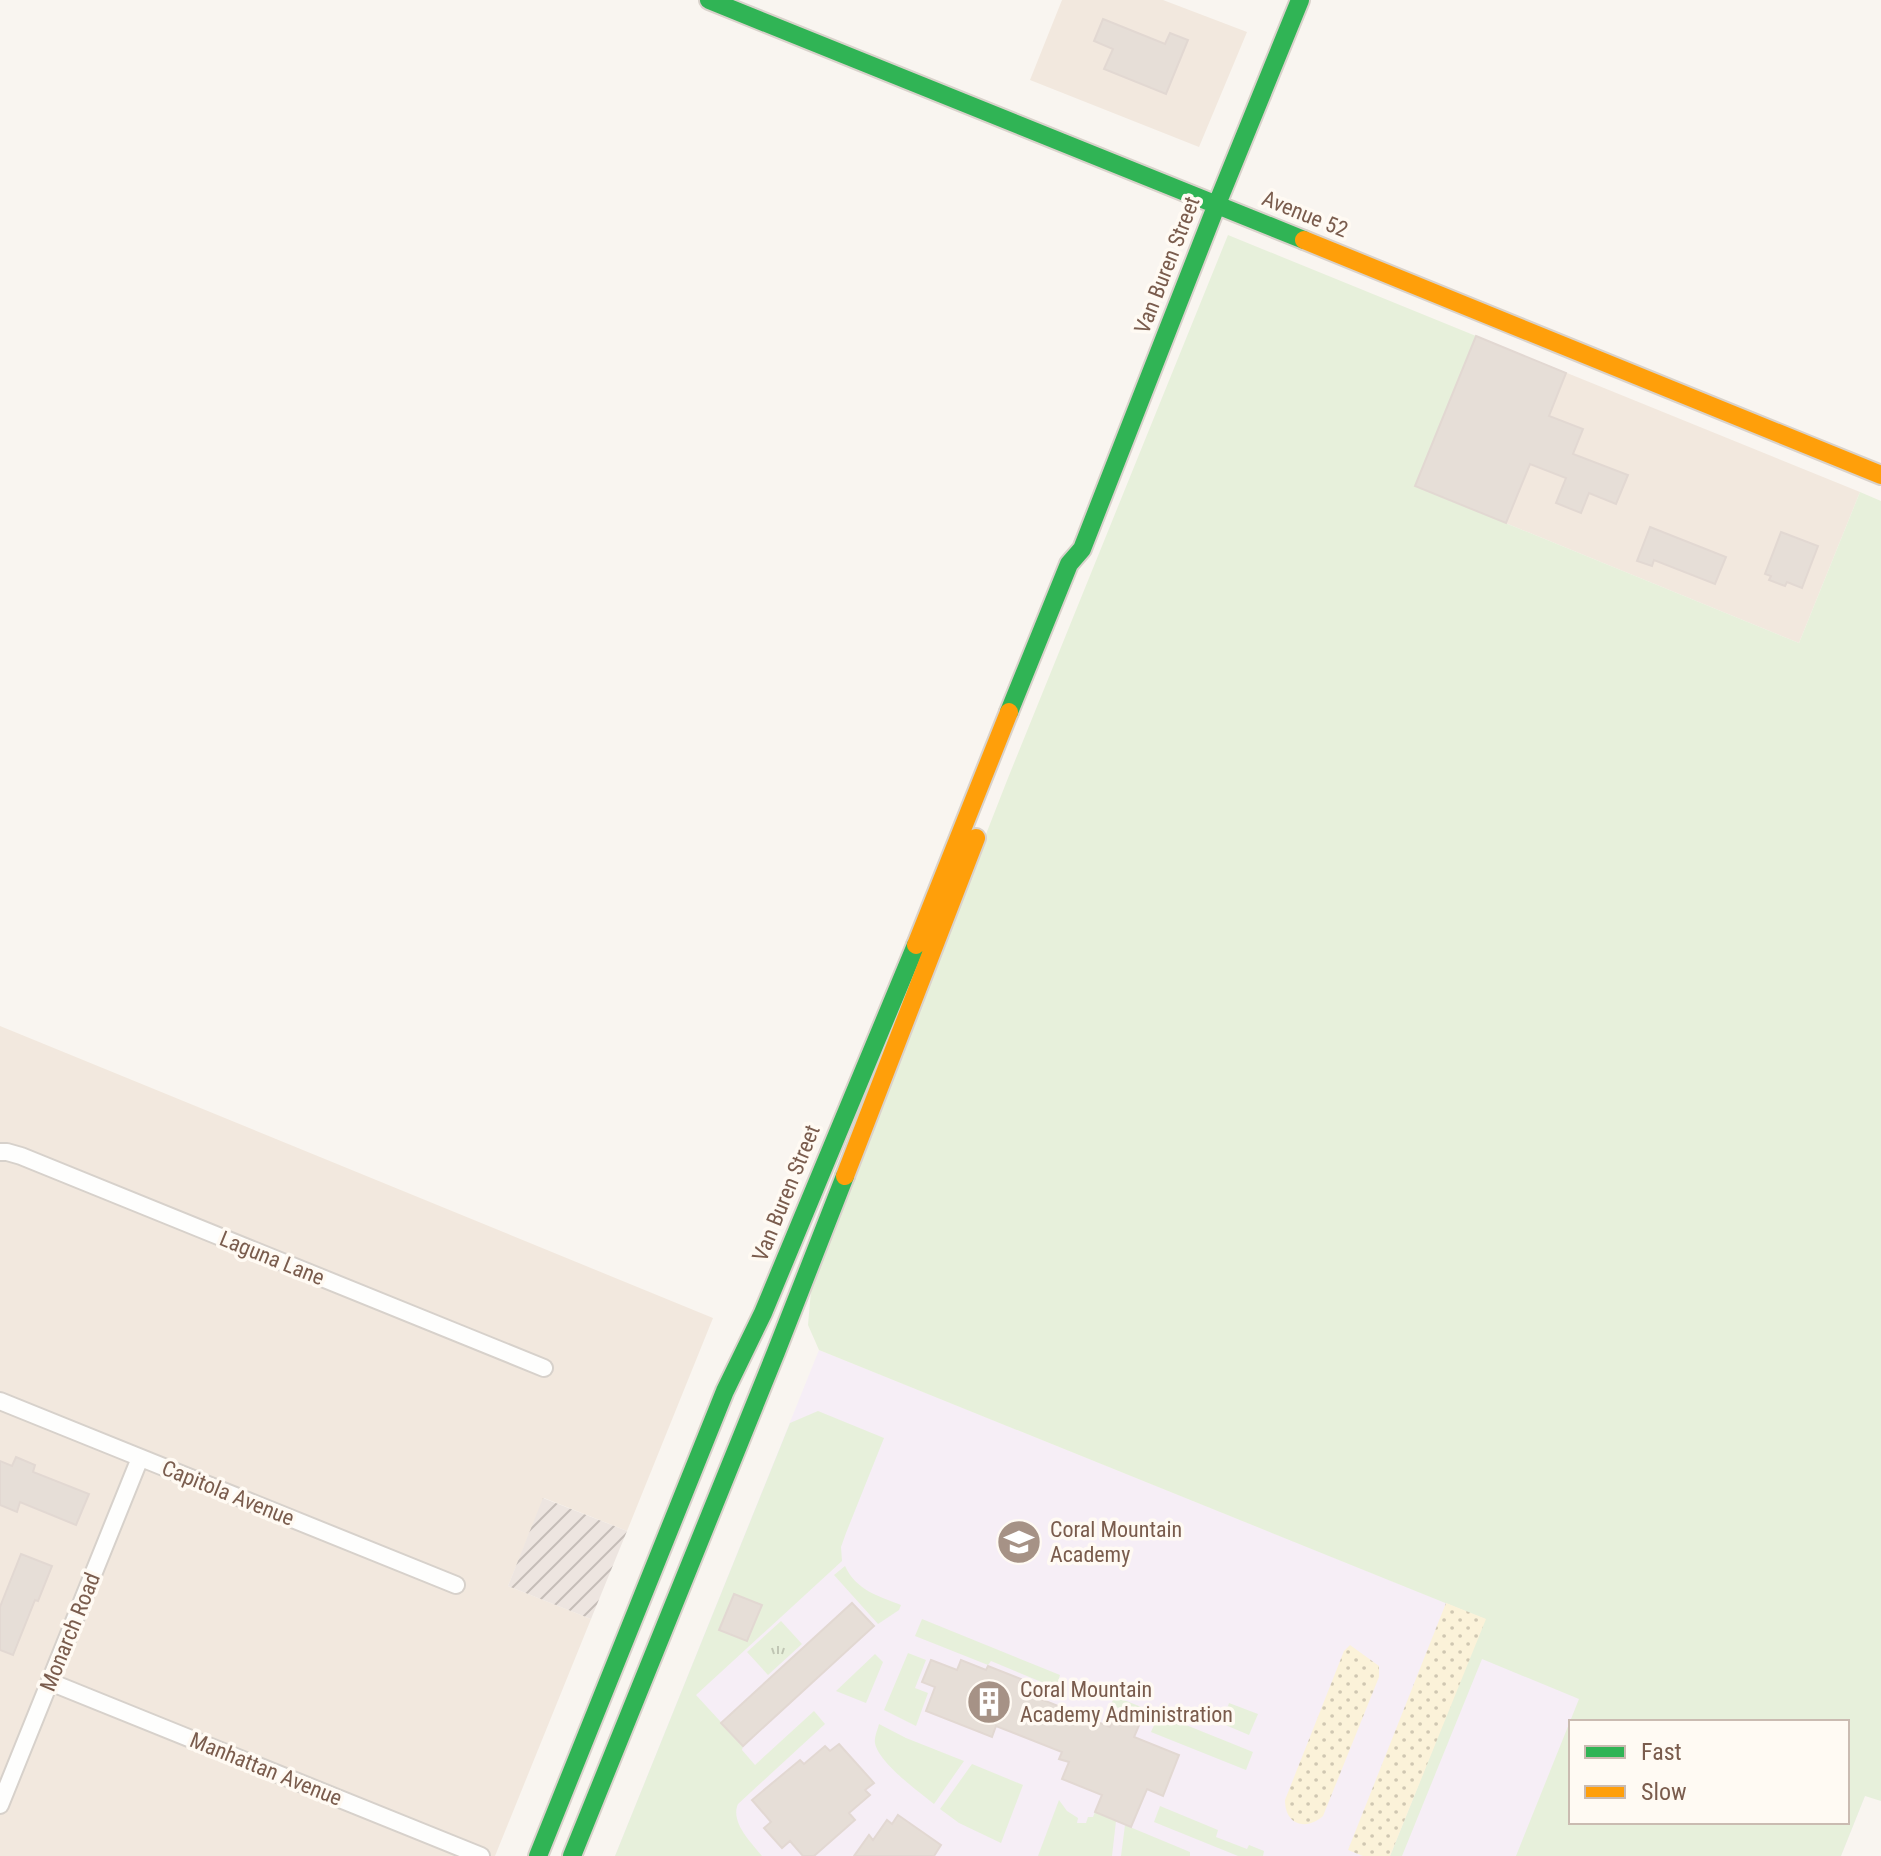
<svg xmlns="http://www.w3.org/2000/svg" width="1881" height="1856" viewBox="0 0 1881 1856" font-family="'Roboto Condensed',sans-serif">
  <defs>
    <pattern id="industrial-furrows" width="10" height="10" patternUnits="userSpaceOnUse" patternTransform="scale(2)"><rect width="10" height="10" fill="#ede5e0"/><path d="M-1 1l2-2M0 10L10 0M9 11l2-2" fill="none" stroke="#c5bdb8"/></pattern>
    <pattern id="sand-dots" width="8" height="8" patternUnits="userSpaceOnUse" patternTransform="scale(2)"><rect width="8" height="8" fill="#fbf2d9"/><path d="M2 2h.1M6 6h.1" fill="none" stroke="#d0c7b2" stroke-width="1.8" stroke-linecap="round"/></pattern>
    <pattern id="park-tufts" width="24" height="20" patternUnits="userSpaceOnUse" patternTransform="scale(2)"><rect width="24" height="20" fill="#e7f0db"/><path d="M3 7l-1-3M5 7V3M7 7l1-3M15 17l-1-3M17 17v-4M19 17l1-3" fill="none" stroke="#c0c6b4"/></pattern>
  </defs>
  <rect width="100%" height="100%" fill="#f9f5f0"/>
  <!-- residential -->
  <path fill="#f2e8de" d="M 1062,0 L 1163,0 L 1247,32 L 1199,147 L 1030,80 Z
    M 1476,336 L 1860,492 L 1799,643 L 1415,486 Z
    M 0,1026 L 713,1318 L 627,1531 L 544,1498 L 508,1586 L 591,1619 L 495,1856 L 0,1856 Z"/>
  <!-- industrial -->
  <path fill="url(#industrial-furrows)" d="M 543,1498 L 627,1531 L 591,1619 L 508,1586 Z"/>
  <!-- education -->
  <path fill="#f6eef6" d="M 819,1350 L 1741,1722 L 1571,1722 L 1571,1822 L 1847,1822 L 1873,1776 L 1841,1856 L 615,1856 Z"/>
  <!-- grass -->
  <path fill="#e7f0db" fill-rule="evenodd" d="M 1228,235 L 1476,336 L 1415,486 L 1799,643 L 1860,492 L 1881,501 L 1881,1801 L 1865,1796 L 1841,1856 L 1516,1856 L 1579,1699 L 1482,1659 L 1402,1856 L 1390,1856 L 1485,1619 L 819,1350 L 808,1325 L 812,1279 L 1008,778 ZM 1571,1722 L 1847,1722 L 1847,1822 L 1571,1822 Z
    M 818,1411 L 884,1438 L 846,1533 L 841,1547 L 842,1561 L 696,1695 L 743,1746 L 742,1750 L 755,1765 L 814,1711 L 825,1724 L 738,1804 C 730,1822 751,1842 762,1856 L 615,1856 L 790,1423 Z
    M 845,1566 C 856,1590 878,1596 901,1605 L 899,1610 L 878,1624 L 834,1575 Z
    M 922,1619 L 1060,1675 L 1056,1688 L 991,1661 L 988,1665 L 915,1636 Z
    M 908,1653 L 926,1660 L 915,1688 L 928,1693 L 916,1726 L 884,1710 Z
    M 875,1654 L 883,1662 L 866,1703 L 836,1691 Z
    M 1114,1696 L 1253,1752 L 1246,1770 L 1151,1732 L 1155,1723 L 1111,1705 Z
    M 1229,1703 L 1258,1714 L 1249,1735 L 1209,1718 L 1211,1713 C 1219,1713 1227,1712 1229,1703 Z
    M 879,1724 L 906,1738 L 964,1761 L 934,1804 C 919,1792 878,1762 875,1743 C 874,1737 878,1729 879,1724 Z
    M 972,1764 L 1023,1785 L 1001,1843 L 959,1823 L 940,1809 Z
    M 1059,1800 L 1067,1811 L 1078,1818 L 1077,1823 L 1086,1823 L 1088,1817 L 1093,1817 L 1095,1812 L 1116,1821 L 1112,1856 L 1038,1856 Z
    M 1160,1806 L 1218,1830 L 1216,1837 L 1247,1849 L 1249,1845 L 1264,1851 L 1263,1856 L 1238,1856 L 1154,1822 Z
    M 1125,1825 L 1190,1852 L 1190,1856 L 1121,1856 Z"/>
  <!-- sand -->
  <path fill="url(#sand-dots)" d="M 1446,1603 L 1486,1619 L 1390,1856 L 1363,1856 L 1348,1850 Z
    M 1350,1645 L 1379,1666 L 1379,1677 L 1323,1816 C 1306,1831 1285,1825 1285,1800 L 1344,1651 Z"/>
  <!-- park -->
  <path fill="url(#park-tufts)" d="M 781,1621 L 802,1644 L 768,1675 L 747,1652 Z"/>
  <!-- building -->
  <path fill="#e6ded7" stroke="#e2d8d2" stroke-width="2" d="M 1103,19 L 1165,44 L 1170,33 L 1188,40 L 1166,94 L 1104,69 L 1113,49 L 1094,41 Z
    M 1476,336 L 1566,373 L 1549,416 L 1583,429 L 1573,454 L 1628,475 L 1616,504 L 1589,493 L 1581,513 L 1556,503 L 1566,478 L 1530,464 L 1506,523 L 1415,486 Z
    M 1650,527 L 1726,557 L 1715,584 L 1654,560 L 1652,566 L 1637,561 Z
    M 1781,532 L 1818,546 L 1802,588 L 1787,582 L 1785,586 L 1769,580 L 1771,576 L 1765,574 Z
    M 16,1457 L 35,1465 L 33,1472 L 89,1494 L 76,1525 L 20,1502 L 17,1512 L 0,1505 L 0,1461 L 12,1466 Z
    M 21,1554 L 52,1566 L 38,1601 L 35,1600 L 13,1655 L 0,1650 L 0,1607 Z
    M 734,1594 L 762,1605 L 747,1641 L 719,1630 Z
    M 852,1603 L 874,1626 L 743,1746 L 721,1723 Z
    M 931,1660 L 957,1670 L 961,1660 L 986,1670 L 988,1666 L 1021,1679 L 1019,1683 L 1046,1693 L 1043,1700 L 1110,1727 L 1115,1712 L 1140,1723 L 1134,1737 L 1179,1755 L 1163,1796 L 1147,1789 L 1131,1827 L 1095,1812 L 1102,1795 L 1062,1779 L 1069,1762 L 1059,1759 L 1062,1752 L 996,1726 L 992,1737 L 926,1711 L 935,1687 L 922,1682 Z
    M 839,1744 L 874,1783 L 865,1790 L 870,1795 L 849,1813 L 855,1820 L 814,1856 L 803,1856 L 790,1841 L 782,1848 L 764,1828 L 771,1822 L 752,1800 L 800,1760 L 804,1764 L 825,1746 L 830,1751 Z
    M 898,1815 L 941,1845 L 934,1856 L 854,1856 L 869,1835 L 873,1840 L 887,1820 L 892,1824 Z"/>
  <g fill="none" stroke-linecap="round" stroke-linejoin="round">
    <!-- street casing -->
    <g stroke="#d7d1cb" stroke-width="20">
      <path id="street" d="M 0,1152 L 7,1152 L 21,1156 L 544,1368
        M 0,1401 L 456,1585
        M 50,1682 L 481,1856
        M 0,1805 L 140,1458"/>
    </g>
    <!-- fast casing -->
    <g stroke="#d9d2cb" stroke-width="22">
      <path id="fast" d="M 709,0 L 1304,240
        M 1009,712 L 1069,564 L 1082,549 L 1217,204 L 1300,0
        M 538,1856 L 725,1391 L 763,1313 L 916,945
        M 572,1856 L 776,1352 L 845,1176"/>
    </g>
    <!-- slow casing -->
    <g stroke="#d9d2cb" stroke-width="22">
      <path id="slow" d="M 1304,240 L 1881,475
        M 916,945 L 1009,712
        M 845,1176 L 976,838"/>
    </g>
    <!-- street -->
    <use href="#street" stroke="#fefefd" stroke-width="16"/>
    <!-- fast -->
    <use href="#fast" stroke="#30b455" stroke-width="18"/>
    <!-- slow -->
    <use href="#slow" stroke="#ff9f0a" stroke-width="18"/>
  </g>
  <!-- icons -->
  <defs>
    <g id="school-disc" transform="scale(2.3)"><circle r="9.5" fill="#a69286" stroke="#fffaf3"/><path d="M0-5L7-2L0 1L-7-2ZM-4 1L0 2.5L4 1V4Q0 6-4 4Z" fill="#fff"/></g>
    <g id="building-disc" transform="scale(2.3)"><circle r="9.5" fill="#a69286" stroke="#fffaf3"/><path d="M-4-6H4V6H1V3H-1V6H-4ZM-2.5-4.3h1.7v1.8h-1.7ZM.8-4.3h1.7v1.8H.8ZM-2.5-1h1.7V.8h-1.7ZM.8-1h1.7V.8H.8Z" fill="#fff"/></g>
  </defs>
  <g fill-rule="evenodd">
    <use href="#school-disc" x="1019" y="1542"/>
    <use href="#building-disc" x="989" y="1702"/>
  </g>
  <g text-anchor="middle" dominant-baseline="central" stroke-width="7" stroke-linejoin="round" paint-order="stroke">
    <!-- street labels -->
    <g font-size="22" fill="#7a5c4d" stroke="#fffaf3">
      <text transform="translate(1305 214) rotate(22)">Avenue 52</text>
      <text transform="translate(1167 265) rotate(-69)">Van Buren Street</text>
      <text transform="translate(786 1193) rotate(-68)">Van Buren Street</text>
      <text transform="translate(272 1258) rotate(22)">Laguna Lane</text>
      <text transform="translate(228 1493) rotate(22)">Capitola Avenue</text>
      <text transform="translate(70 1632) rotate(-68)">Monarch Road</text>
      <text transform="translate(266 1769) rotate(22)">Manhattan Avenue</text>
    </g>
    <!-- poi labels -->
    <g font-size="22" fill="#7a5c4d" stroke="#fffaf3" text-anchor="start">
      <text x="1050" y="1529">Coral Mountain<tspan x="1050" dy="25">Academy</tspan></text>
      <text x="1020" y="1689">Coral Mountain<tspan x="1020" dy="25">Academy Administration</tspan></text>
    </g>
  </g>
  <!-- legend -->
  <rect x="1569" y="1720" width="280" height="104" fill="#fffaf3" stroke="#cabbb1" stroke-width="2"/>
  <rect x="1585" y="1746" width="40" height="12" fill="#30b455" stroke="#cabbb1" stroke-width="2"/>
  <text x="1641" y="1760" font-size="24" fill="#7a5c4d">Fast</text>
  <rect x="1585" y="1786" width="40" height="12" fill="#ff9f0a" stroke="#cabbb1" stroke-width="2"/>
  <text x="1641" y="1800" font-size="24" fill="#7a5c4d">Slow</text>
</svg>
